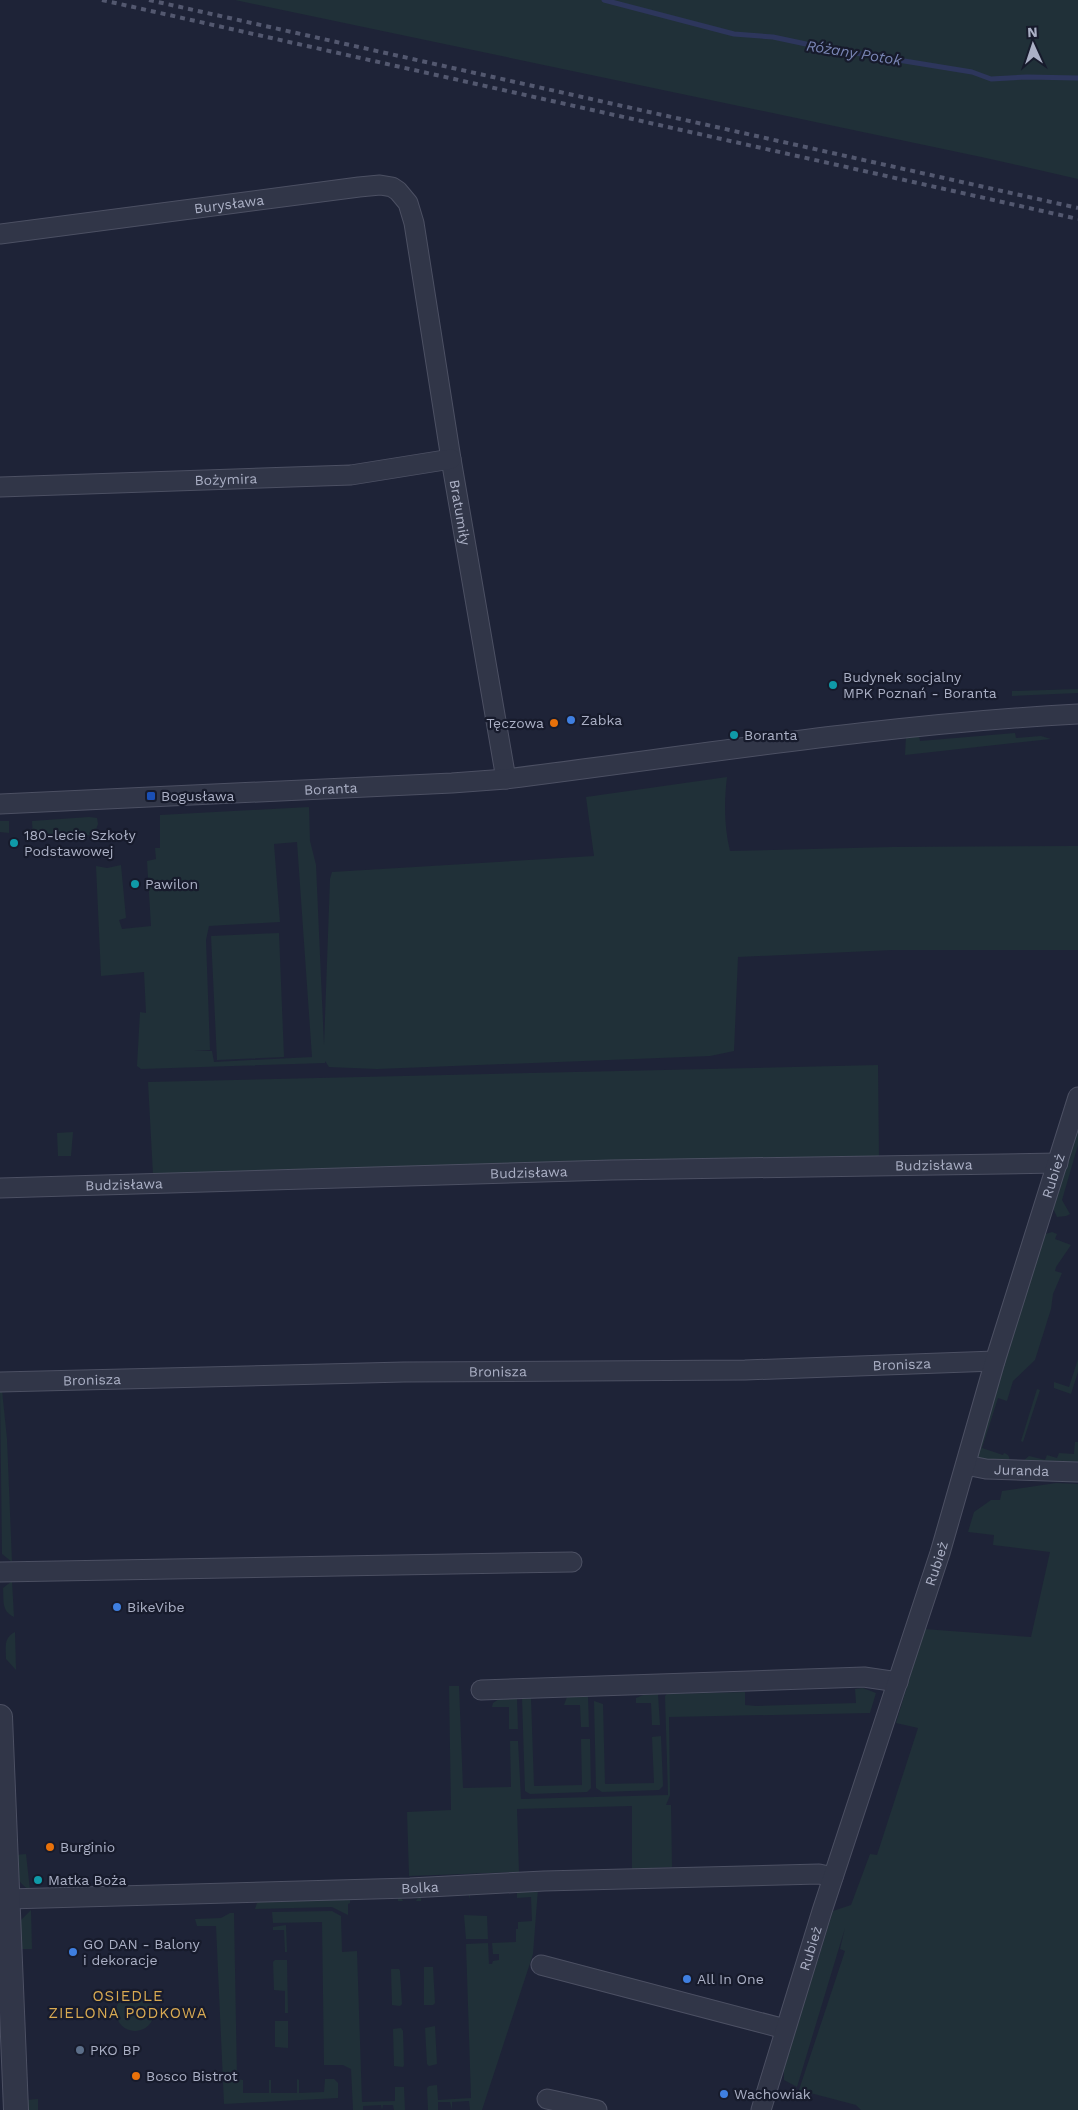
<svg xmlns="http://www.w3.org/2000/svg" width="1078" height="2110" viewBox="0 0 1078 2110" font-family="'Work Sans',sans-serif">
  <rect width="100%" height="100%" fill="#1e2337"/>
  <!-- green -->
  <path fill="#203038" fill-rule="evenodd" d="M 235,0 L 1078,0 L 1078,179 L 986,158 Z
    M 1078,689 L 1078,693 L 1012,696 L 1012,691 Z
    M 1015,733 L 1016,738 L 1041,736 L 1051,739 L 905,755 L 906,736 L 919,735 L 920,741 Z
    M 727,777 C 724,801 724,827 730,851 L 892,847 L 1078,846 L 1078,950 L 892,950 L 738,957 L 734,1051 L 710,1056 L 377,1069 L 329,1067 L 325,1061 L 325,1063 L 141,1069 L 137,1066 L 140,1012 L 146,1013 L 144,972 L 101,976 L 96,866 L 107,868 L 121,865 L 126,918 L 119,920 L 122,929 L 151,926 L 147,861 L 156,859 L 155,848 L 160,848 L 160,815 L 309,807 L 310,841 L 316,865 L 324,1045 L 330,879 L 332,872 L 594,856 L 586,797 ZM 297,842 L 312,1057 L 214,1062 L 212,1051 L 194,1051 L 210,1050 L 206,940 L 209,926 L 280,922 L 274,844 Z
    M 89,817 L 97,818 L 98,824 L 94,835 L 33,838 L 32,821 Z
    M 0,821 L 9,821 L 9,833 L 0,832 Z
    M 279,933 L 284,1057 L 217,1060 L 211,936 Z
    M 878,1065 L 879,1159 L 153,1175 L 148,1082 Z
    M 1078,1111 L 1078,1145 L 1062,1200 L 1070,1214 L 1066,1216 L 1057,1217 L 1051,1204 Z
    M 73,1132 L 71,1156 L 58,1156 L 57,1133 Z
    M 1052,1232 L 1057,1234 L 1055,1239 L 1071,1245 L 1056,1267 L 1055,1271 L 1062,1273 L 1053,1294 L 1051,1309 L 1035,1360 L 1013,1381 L 1007,1401 L 998,1398 L 982,1448 L 1003,1455 L 1004,1453 C 1010,1455 1010,1458 1009,1464 L 979,1462 L 973,1454 L 1042,1235 Z
    M 1078,1359 L 1078,1372 L 1071,1394 L 1054,1388 L 1054,1382 L 1069,1387 Z
    M 1037,1389 L 1040,1390 L 1023,1442 L 1021,1441 Z
    M 2,1390 L 7,1439 L 12,1562 L 2,1554 L 0,1391 Z
    M 1075,1442 L 1078,1442 L 1078,1466 L 1023,1461 L 1029,1456 L 1045,1460 L 1047,1455 L 1057,1458 L 1059,1453 L 1074,1454 Z
    M 1056,1483 L 1078,1484 L 1078,2110 L 861,2110 L 856,2105 L 799,2090 L 845,1951 L 840,1949 L 845,1928 L 797,2087 L 784,2080 L 784,2069 L 833,1911 L 851,1905 L 870,1854 L 877,1855 L 918,1728 L 896,1723 L 924,1629 L 1031,1637 L 1050,1552 L 993,1545 L 994,1535 L 968,1532 L 974,1512 L 991,1500 L 1000,1500 L 1002,1491 Z
    M 12,1581 L 14,1617 C 1,1611 4,1600 3,1588 Z
    M 15,1632 L 16,1670 L 6,1659 C 6,1648 3,1638 15,1632 Z
    M 449,1686 L 459,1686 L 463,1788 L 511,1787 L 510,1741 L 518,1741 L 521,1799 L 668,1795 L 665,1696 L 667,1694 L 745,1692 L 745,1705 L 756,1706 L 856,1703 L 855,1689 L 863,1688 L 876,1693 L 870,1713 L 669,1717 L 670,1795 L 666,1805 L 671,1805 L 672,1867 L 632,1869 L 632,1806 L 517,1809 L 519,1872 L 409,1876 L 407,1812 L 451,1810 Z
    M 658,1694 L 660,1725 L 652,1725 L 651,1703 L 636,1703 L 636,1698 L 643,1695 Z
    M 588,1696 L 589,1727 L 581,1727 L 580,1705 L 564,1705 L 567,1697 Z
    M 517,1698 L 518,1729 L 509,1729 L 509,1707 L 492,1707 L 493,1703 L 499,1699 Z
    M 522,1698 L 531,1698 L 534,1786 L 582,1785 L 581,1739 L 590,1739 L 591,1788 L 587,1792 L 530,1794 L 525,1791 Z
    M 594,1701 L 603,1704 L 605,1784 L 654,1783 L 652,1737 L 661,1736 L 663,1786 L 659,1790 L 602,1792 L 596,1788 Z
    M 26,1854 L 30,1890 C 15,1882 15,1870 15,1855 Z
    M 538,1889 L 533,1954 L 482,2110 L 470,2110 L 469,2101 L 452,2102 L 452,2110 L 450,2102 L 438,2102 L 438,2110 L 428,2110 L 427,2088 L 429,2086 L 437,2085 L 438,2100 L 471,2098 L 466,1944 L 488,1943 L 489,1964 L 492,1964 L 493,1961 L 499,1960 L 499,1954 L 493,1954 L 492,1943 L 516,1942 L 516,1929 L 518,1929 L 518,1922 L 532,1921 L 531,1897 L 517,1898 L 517,1892 L 470,1893 L 470,1899 L 468,1893 L 421,1894 L 421,1901 L 416,1901 L 421,1892 Z
    M 398,1896 L 350,1897 L 350,1903 L 348,1904 L 348,1915 L 332,1907 L 255,1909 L 257,1903 L 266,1897 L 400,1896 L 403,1901 L 398,1901 Z
    M 31,1910 L 32,1949 L 19,1949 L 19,1922 Z
    M 332,1911 L 341,1916 L 342,1952 L 357,1951 L 362,2102 L 395,2101 L 395,2087 L 404,2087 L 405,2110 L 394,2110 L 393,2105 L 383,2105 L 382,2110 L 381,2105 L 363,2106 L 363,2110 L 353,2110 L 351,2069 L 343,2065 L 324,2065 L 322,1922 L 273,1923 L 272,1912 Z
    M 230,1913 L 234,1913 L 237,2079 L 243,2080 L 243,2093 L 269,2093 L 269,2080 L 271,2080 L 271,2093 L 297,2093 L 297,2079 L 299,2080 L 299,2093 L 324,2092 L 325,2079 L 334,2079 L 338,2083 L 338,2098 L 224,2104 L 216,1926 L 197,1926 L 195,1919 L 221,1918 Z
    M 464,1915 L 487,1916 L 488,1939 L 466,1939 Z
    M 286,1925 L 287,1952 L 285,1952 L 284,1930 L 273,1930 L 273,1927 Z
    M 275,1960 L 287,1960 L 288,2013 L 285,2013 L 285,1991 L 274,1990 L 273,1962 Z
    M 424,1967 L 433,1967 L 435,2003 L 433,2005 L 424,2005 Z
    M 391,1969 L 399,1969 L 400,1971 L 402,2004 L 400,2006 L 392,2005 Z
    M116 2012a19 19 0 1 1 38 0a19 19 0 1 1-38 0Z
    M 275,2021 L 288,2021 L 288,2048 L 275,2047 Z
    M 435,2026 L 437,2064 L 429,2066 L 427,2064 L 425,2028 Z
    M 401,2028 L 403,2031 L 404,2065 L 403,2067 L 394,2066 L 393,2029 Z
    M 38,2099 L 38,2110 L 25,2110 L 27,2100 Z"/>
  <g fill="none" stroke-linecap="round" stroke-linejoin="round">
    <!-- stream -->
    <path stroke="#2d365c" stroke-width="5" d="M 604,0 L 734,34 L 773,37 L 806,44 L 827,52 L 849,52 L 972,72 L 991,79 L 1027,77 L 1078,78"/>
    <!-- minor casing -->
    <g stroke="#4c5063" stroke-width="21">
      <g id="minor">
        <path id="s1" d="M 0,234 L 359,187 L 380,185 L 392,187 L 398,191 L 408,203 L 414,223 L 451,459 L 506,779"/>
        <path id="s2" d="M 0,487 L 351,475 L 451,459"/>
        <path id="s3" d="M 0,804 L 452,783 L 506,779 C 697,755 886,724 1078,714"/>
        <path id="s4" d="M 0,1188 L 611,1170 L 1058,1163"/>
        <path id="s5" d="M 0,1382 L 404,1372 L 745,1370 L 995,1361"/>
        <path id="s6" d="M 966,1465 L 986,1469 L 1078,1472"/>
        <path d="M 0,1572 L 572,1562"/>
        <path d="M 481,1690 L 864,1677 L 898,1682"/>
        <path id="s7" d="M 8,1899 L 410,1888 L 544,1881 L 819,1874 L 833,1877"/>
        <path d="M 541,1965 L 785,2029"/>
        <path d="M 547,2099 L 597,2110"/>
        <path id="s8" d="M 761,2110 L 822,1911 L 940,1553 L 995,1361 L 1078,1097"/>
      </g>
    </g>
    <!-- tertiary casing -->
    <g stroke="#4c5063" stroke-width="26">
      <path id="tertiary" d="M 0,1717 L 16,2110"/>
    </g>
    <!-- minor -->
    <use href="#minor" stroke="#313648" stroke-width="19"/>
    <!-- tertiary -->
    <use href="#tertiary" stroke="#313648" stroke-width="24"/>
    <!-- rail -->
    <path stroke="#53586f" stroke-width="4" stroke-dasharray="5 5" stroke-linecap="butt" d="M 102,0 L 1078,219
      M 149,0 L 1078,208"/>
  </g>
  <!-- markers -->
  <g fill="#0f9aa8" stroke="#171b2c" stroke-width="2">
    <circle cx="833" cy="685" r="5"/>
    <circle cx="734" cy="735" r="5"/>
    <circle cx="14" cy="843" r="5"/>
    <circle cx="135" cy="884" r="5"/>
    <circle cx="38" cy="1880" r="5"/>
  </g>
  <g fill="#3f7fe0" stroke="#171b2c" stroke-width="2">
    <circle cx="571" cy="720" r="5"/>
    <circle cx="117" cy="1607" r="5"/>
    <circle cx="73" cy="1952" r="5"/>
    <circle cx="687" cy="1979" r="5"/>
    <circle cx="724" cy="2094" r="5"/>
  </g>
  <g fill="#e8710a" stroke="#171b2c" stroke-width="2">
    <circle cx="554" cy="723" r="5"/>
    <circle cx="50" cy="1847" r="5"/>
    <circle cx="136" cy="2076" r="5"/>
  </g>
  <rect fill="#1a4fb4" stroke="#171b2c" stroke-width="2" x="146" y="791" width="10" height="10" rx="2.5"/>
  <circle fill="#5c6f8a" stroke="#171b2c" stroke-width="2" cx="80" cy="2050" r="5"/>
  <g text-anchor="middle" dominant-baseline="central" stroke-width="4.5" stroke-linejoin="round" paint-order="stroke">
    <!-- street labels -->
    <g font-size="14" fill="#abb0c5" stroke="#171b2c">
      <text stroke="none"><textPath href="#s1" startOffset="231">Burysława</textPath></text>
      <text stroke="none"><textPath href="#s2" startOffset="226">Bożymira</textPath></text>
      <text stroke="none"><textPath href="#s1" startOffset="732">Bratumiły</textPath></text>
      <text stroke="none"><textPath href="#s3" startOffset="331">Boranta</textPath></text>
      <text stroke="none"><textPath href="#s4" startOffset="934">Budzisława</textPath></text>
      <text stroke="none"><textPath href="#s4" startOffset="529">Budzisława</textPath></text>
      <text stroke="none"><textPath href="#s8" startOffset="979">Rubież</textPath></text>
      <text stroke="none"><textPath href="#s4" startOffset="124">Budzisława</textPath></text>
      <text stroke="none"><textPath href="#s5" startOffset="902">Bronisza</textPath></text>
      <text stroke="none"><textPath href="#s5" startOffset="498">Bronisza</textPath></text>
      <text stroke="none"><textPath href="#s5" startOffset="92">Bronisza</textPath></text>
      <text stroke="none"><textPath href="#s6" startOffset="56">Juranda</textPath></text>
      <text stroke="none"><textPath href="#s8" startOffset="574">Rubież</textPath></text>
      <text stroke="none"><textPath href="#s7" startOffset="412">Bolka</textPath></text>
      <text stroke="none"><textPath href="#s8" startOffset="169">Rubież</textPath></text>
    </g>
    <!-- poi labels -->
    <g font-size="14" fill="#abb0c5" stroke="#171b2c" text-anchor="start">
      <text x="843" y="677">Budynek socjalny<tspan x="843" dy="16">MPK Poznań - Boranta</tspan></text>
      <text x="581" y="720">Zabka</text>
      <text x="544" y="723" text-anchor="end">Tęczowa</text>
      <text x="744" y="735">Boranta</text>
      <text x="161" y="796">Bogusława</text>
      <text x="24" y="835">180-lecie Szkoły<tspan x="24" dy="16">Podstawowej</tspan></text>
      <text x="145" y="884">Pawilon</text>
      <text x="127" y="1607">BikeVibe</text>
      <text x="60" y="1847">Burginio</text>
      <text x="48" y="1880">Matka Boża</text>
      <text x="83" y="1944">GO DAN - Balony<tspan x="83" dy="16">i dekoracje</tspan></text>
      <text x="697" y="1979">All In One</text>
      <text x="90" y="2050">PKO BP</text>
      <text x="146" y="2076">Bosco Bistrot</text>
      <text x="734" y="2094">Wachowiak</text>
    </g>
    <!-- water labels -->
    <g font-size="15" font-style="italic" fill="#7985b4" stroke="#171b2c">
      <text transform="translate(854 53) rotate(9)">Różany Potok</text>
    </g>
    <!-- neighbourhood labels -->
    <g font-size="15" letter-spacing="1" fill="#d9aa52" stroke="#171b2c">
      <text x="128" y="1996">OSIEDLE<tspan x="128" dy="17">ZIELONA PODKOWA</tspan></text>
    </g>
  </g>
  <!-- north arrow -->
  <g transform="translate(1033 45) rotate(357)" stroke="#171b2c" stroke-width="4" paint-order="stroke">
  <path d="M0-4L9 19L0 12L-9 19Z" fill="#abb0c5"/>
  <text y="-8" font-size="14" font-weight="bold" text-anchor="middle" fill="#abb0c5">N</text>
  </g>
</svg>
